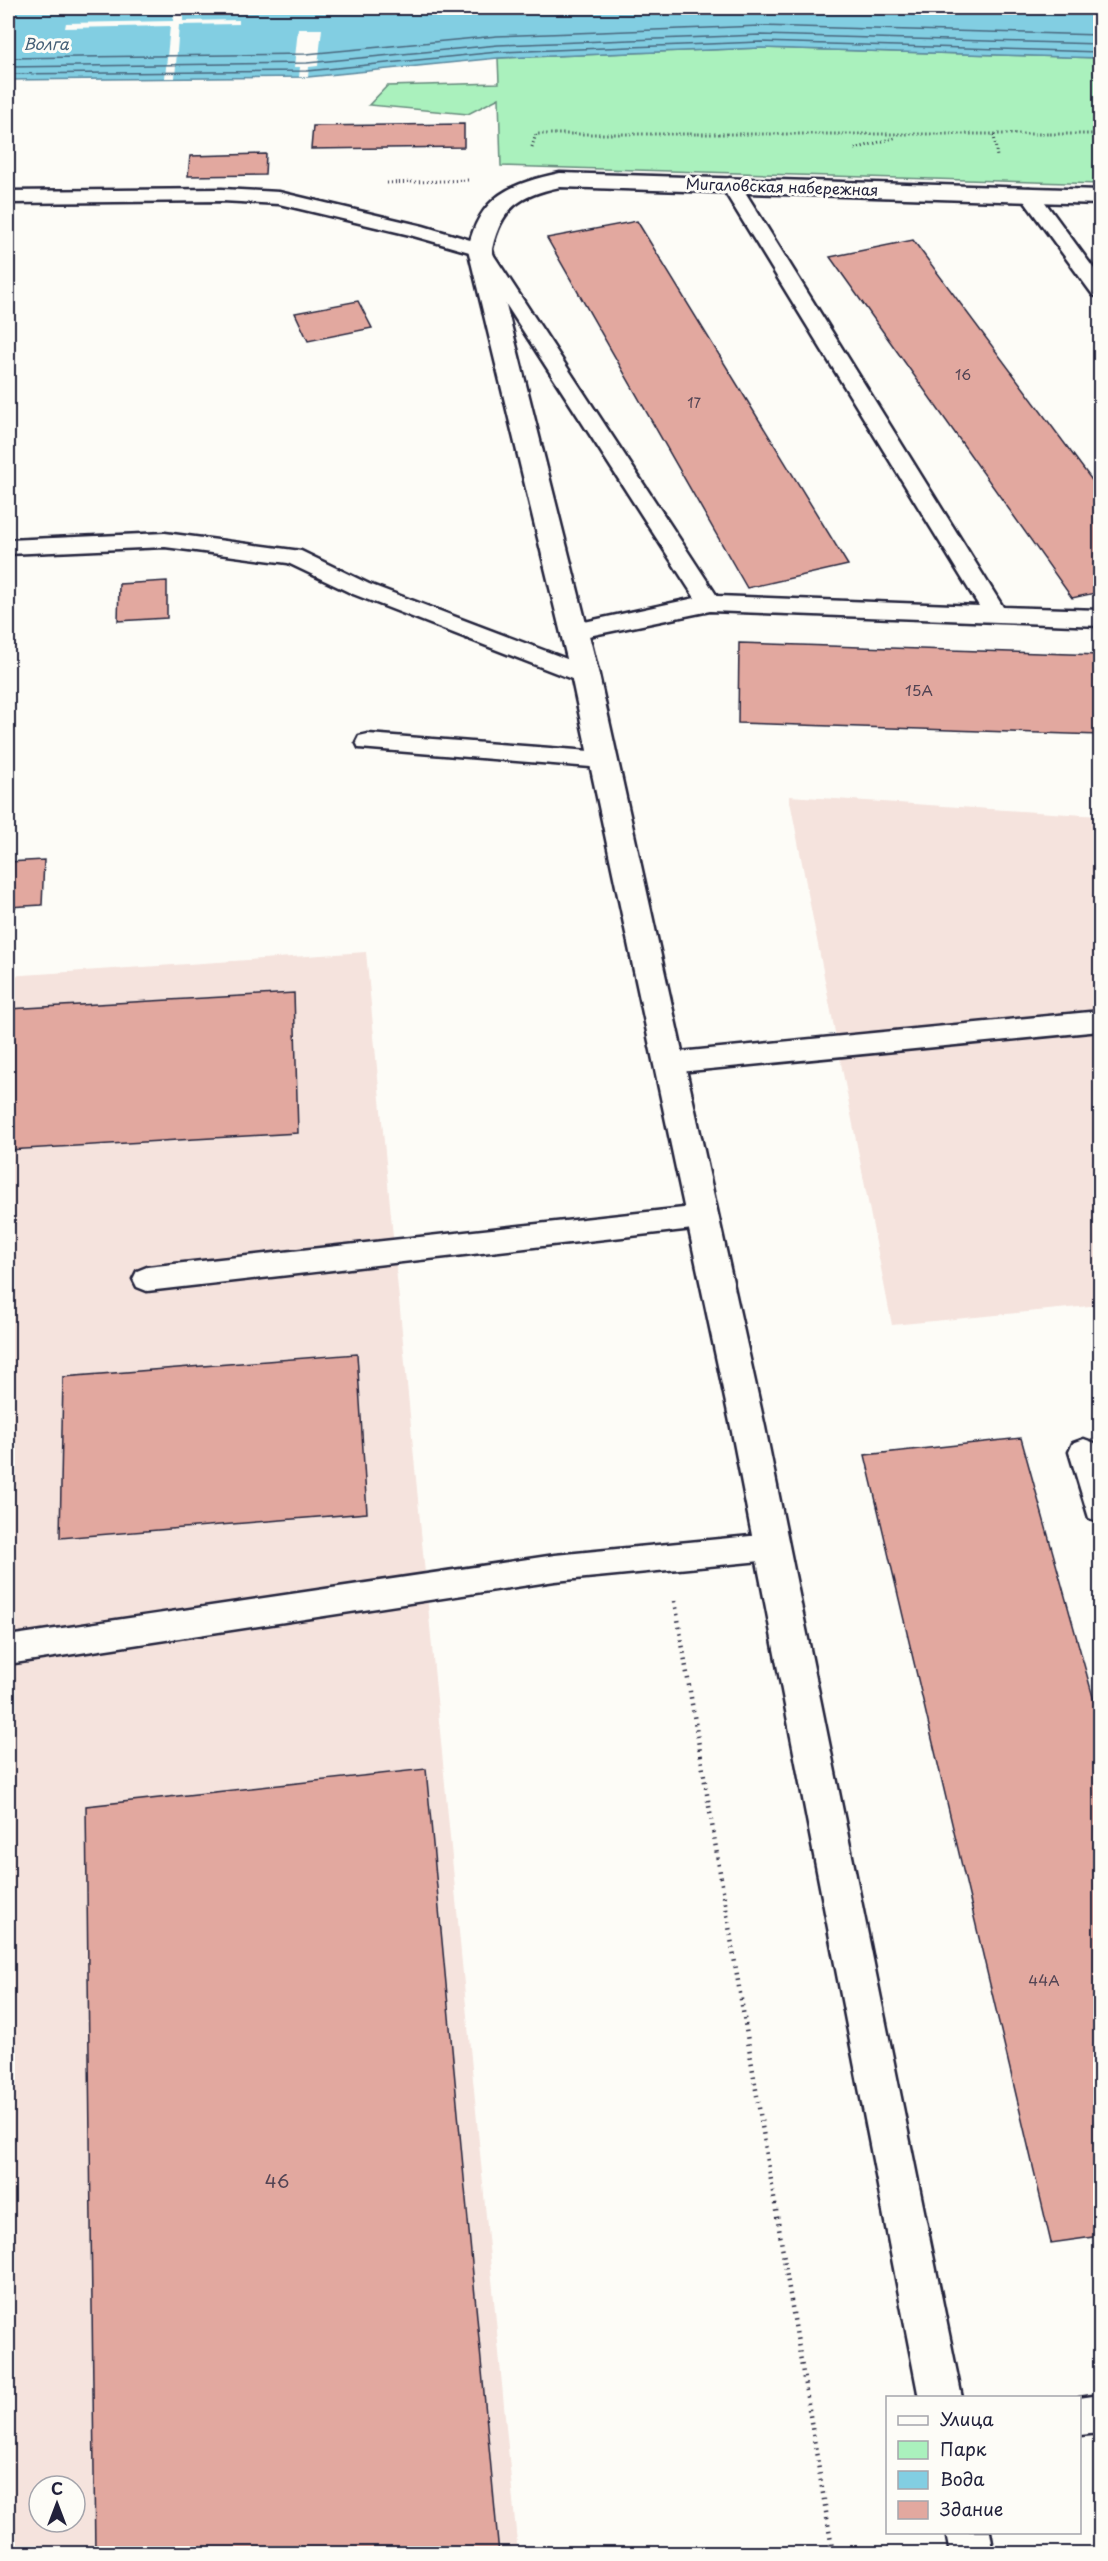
<svg xmlns="http://www.w3.org/2000/svg" width="1108" height="2561" viewBox="0 0 1108 2561" font-family="'Playpen Sans',sans-serif">
  <rect width="100%" height="100%" fill="#fdfcf7"/>
  <filter id="ink" filterUnits="userSpaceOnUse"><feTurbulence type="fractalNoise" baseFrequency=".0167" numOctaves="2"/><feDisplacementMap in="SourceGraphic" scale="12" xChannelSelector="R" yChannelSelector="G"/><feConvolveMatrix kernelMatrix="1 2 1 2 8 2 1 2 1" color-interpolation-filters="sRGB"/></filter>
  <g filter="url(#ink)">
    <!-- built -->
    <path fill="#f5e3dd" fill-rule="evenodd" d="M 789,796 L 1100,816 L 1100,1305 L 892,1325 Z
      M 366,952 L 518,2553 L 8,2553 L 8,976 ZM 39,2486 L 75,2486 L 75,2522 L 39,2522 Z"/>
    <!-- green -->
    <path fill="#aaf1bd" stroke="#668a7c" stroke-width="1.5" d="M 761,48 L 1100,58 L 1100,184 L 501,166 L 499,98 L 468,114 L 369,105 L 387,86 L 499,83 L 498,58 Z"/>
    <!-- water -->
    <path fill="#82cee2" stroke="#5c899f" stroke-width="1.5" d="M 8,8 L 1100,8 L 1100,58 L 761,48 L 498,58 L 308,77 L 8,80 Z"/>
    <!-- pier -->
    <path fill="#fdfcf7" d="M 175,8 L 184,8 L 183,21 L 239,20 L 239,24 L 179,25 L 175,78 L 165,78 L 170,26 L 65,28 L 66,23 L 173,21 Z
      M 298,29 L 322,29 L 318,66 L 309,67 L 308,77 L 299,77 L 300,67 L 294,67 Z"/>
    <g fill="none" stroke-linecap="round" stroke-linejoin="round">
      <!-- shore -->
      <path stroke="#48677e" stroke-width="1.5" d="M 8,58 L 306,54 L 497,36 L 760,26 L 1100,35
        M 8,67 L 307,63 L 498,45 L 760,35 L 1100,44
        M 8,74 L 307,71 L 498,52 L 760,42 L 1100,52"/>
    </g>
    <!-- building -->
    <path fill="#e2a89f" stroke="#22223b" stroke-width="1.5" d="M 464,124 L 464,147 L 311,149 L 313,126 Z
      M 266,154 L 265,175 L 188,176 L 190,156 Z
      M 637,221 L 848,565 L 747,588 L 547,238 Z
      M 913,240 L 1100,491 L 1100,592 L 1072,598 L 830,257 Z
      M 358,301 L 372,328 L 308,341 L 295,313 Z
      M 167,581 L 167,618 L 118,621 L 119,584 Z
      M 739,643 L 1100,655 L 1100,735 L 738,723 Z
      M 44,860 L 42,905 L 8,907 L 8,862 Z
      M 294,993 L 298,1133 L 8,1150 L 8,1009 Z
      M 357,1354 L 367,1513 L 60,1538 L 63,1377 Z
      M 1021,1438 L 1100,1722 L 1100,2236 L 1051,2243 L 865,1455 Z
      M 426,1769 L 499,2554 L 95,2554 L 86,1806 Z"/>
    <g fill="none" stroke-linecap="round" stroke-linejoin="round">
      <!-- service casing -->
      <g stroke="#22223b" stroke-width="5">
        <path id="service" d="M 730,178 L 737,180 L 740,184 L 1003,607 L 1100,610 L 1100,626 L 710,611 L 574,639 L 566,636 L 562,631 L 566,626 L 695,598 L 473,253 L 410,235 L 279,204 L 222,201 L 8,203 L 8,191 L 222,189 L 279,192 L 423,226 L 487,245 L 717,596 L 979,606 L 720,184 L 723,180 Z
          M 1029,188 L 1036,190 L 1100,277 L 1100,297 L 1093,295 L 1019,194 L 1022,190 Z
          M 165,533 L 301,551 L 369,584 L 593,669 L 597,675 L 593,681 L 585,683 L 577,681 L 353,594 L 288,563 L 165,547 L 8,554 L 8,540 Z
          M 368,734 L 603,752 L 612,754 L 615,760 L 612,766 L 603,768 L 359,748 L 356,742 L 359,736 Z
          M 1100,1011 L 1100,1031 L 669,1073 L 660,1070 L 656,1063 L 660,1056 L 669,1053 Z
          M 702,1206 L 712,1209 L 716,1217 L 712,1225 L 702,1228 L 147,1291 L 137,1287 L 133,1279 L 137,1271 L 147,1267 Z
          M 1084,1439 L 1095,1443 L 1100,1458 L 1100,1522 L 1089,1518 L 1069,1452 L 1073,1443 Z
          M 772,1534 L 783,1538 L 787,1547 L 783,1556 L 772,1560 L 555,1581 L 8,1664 L 8,1636 L 555,1555 Z
          M 1100,2395 L 1100,2433 L 1080,2435 L 1079,2398 Z"/>
      </g>
      <!-- minor casing -->
      <g stroke="#22223b" stroke-width="5">
        <path id="minor" d="M 560,173 L 1100,190 L 1100,204 L 560,187 C 520,195 501,208 492,249 L 599,675 L 765,1427 L 962,2398 L 919,2398 L 731,1427 L 571,675 L 468,249 C 480,195 510,184 560,173 Z
          M 946,2532 L 990,2532 L 994,2554 L 950,2554 Z"/>
      </g>
      <!-- path-far1 -->
      <path stroke="#22223b" stroke-width="3" stroke-dasharray="1 3" stroke-linecap="butt" d="M 994,135 L 997,157
        M 532,147 L 536,134 L 1100,134
        M 855,149 L 897,137
        M 387,183 L 469,180"/>
      <!-- path -->
      <path stroke="#22223b" stroke-width="4.5" stroke-dasharray="1.5 5" stroke-linecap="butt" d="M 675,1601 L 833,2554"/>
      <!-- service -->
      <use href="#service" fill="#fdfcf7" fill-rule="evenodd"/>
      <!-- minor -->
      <use href="#minor" fill="#fdfcf7" fill-rule="evenodd"/>
    </g>
  </g>
  <g text-anchor="middle" dominant-baseline="central" stroke-width="6" stroke-linejoin="round" paint-order="stroke">
    <!-- far-number labels -->
    <g font-size="14" fill="#524454">
      <text x="963" y="374">16</text>
      <text x="694" y="402">17</text>
    </g>
    <!-- far-street labels -->
    <g font-size="15" fill="#22223b" stroke="#fdfcf7">
      <text transform="translate(782 186) rotate(2)">Мигаловская набережная</text>
    </g>
    <!-- number labels -->
    <g font-size="15" fill="#524454">
      <text x="919" y="689">15А</text>
      <text x="1044" y="1979">44А</text>
    </g>
    <!-- far-water labels -->
    <g font-size="16" font-style="italic" fill="#445e75" stroke="#fdfcf7">
      <text x="46" y="43">Волга</text>
    </g>
    <!-- near-number labels -->
    <g font-size="18" fill="#524454">
      <text x="277" y="2180">46</text>
    </g>
  </g>
  <!-- margin -->
  <rect width="1108" height="2561" fill="none" stroke="#fdfcf7" stroke-width="30"/>
  <rect x="15" y="15" width="1078" height="2531" fill="none" stroke="#22223b" stroke-width="2" filter="url(#ink)"/>
  <!-- legend -->
  <rect x="886" y="2396" width="195" height="138" fill="#fdfcf7" stroke="#a5a5ac" stroke-width="1.5"/>
  <rect x="898" y="2416" width="30" height="9" fill="#fdfcf7" stroke="#a5a5ac" stroke-width="1.5"/>
  <text x="940" y="2426" font-size="18" fill="#22223b">Улица</text>
  <rect x="898" y="2441" width="30" height="18" fill="#aaf1bd" stroke="#a5a5ac" stroke-width="1.5"/>
  <text x="940" y="2456" font-size="18" fill="#22223b">Парк</text>
  <rect x="898" y="2471" width="30" height="18" fill="#82cee2" stroke="#a5a5ac" stroke-width="1.5"/>
  <text x="940" y="2486" font-size="18" fill="#22223b">Вода</text>
  <rect x="898" y="2501" width="30" height="18" fill="#e2a89f" stroke="#a5a5ac" stroke-width="1.5"/>
  <text x="940" y="2516" font-size="18" fill="#22223b">Здание</text>
  <!-- north arrow -->
  <g transform="translate(57 2504)"><circle r="28" fill="#fdfcf7" stroke="#a5a5ac" stroke-width="1.5"/>
  <path d="M0-4.5L10 22L0 15L-10 22Z" fill="#22223b"/>
  <text y="-9" font-size="16" font-weight="bold" text-anchor="middle" fill="#22223b">С</text>
  </g>
</svg>
